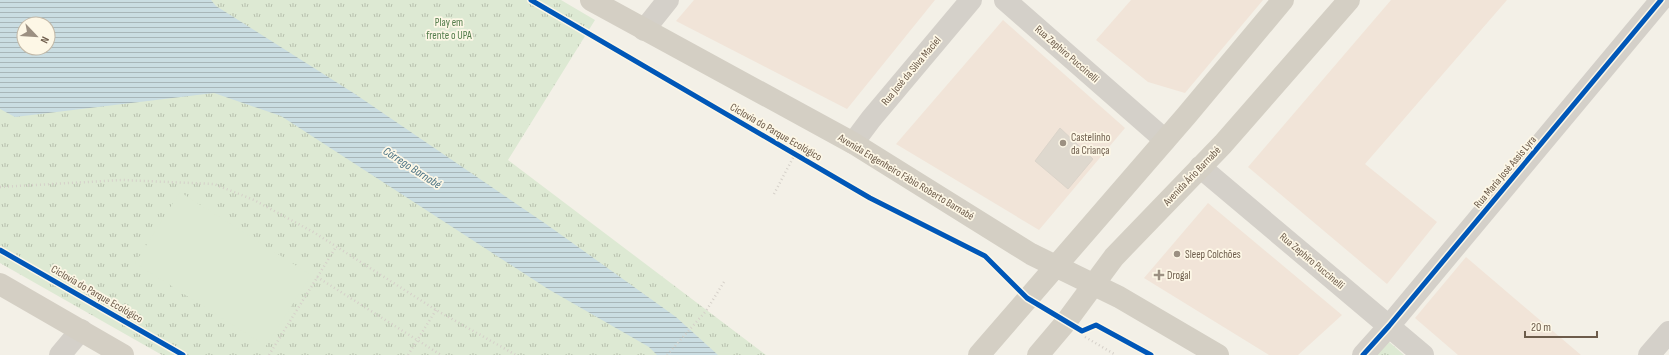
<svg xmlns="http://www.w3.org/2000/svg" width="1669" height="355" viewBox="0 0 1669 355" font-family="'Sofia Sans Condensed',sans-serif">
  <defs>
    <pattern id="grass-tufts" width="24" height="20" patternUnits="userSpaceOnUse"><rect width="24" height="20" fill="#dde9d3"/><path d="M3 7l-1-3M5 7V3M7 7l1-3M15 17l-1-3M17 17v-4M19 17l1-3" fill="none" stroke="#b7c0ad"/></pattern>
    <pattern id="water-rules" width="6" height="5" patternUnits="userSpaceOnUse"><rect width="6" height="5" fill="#cadde2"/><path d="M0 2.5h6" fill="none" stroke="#a8b6b9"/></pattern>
  </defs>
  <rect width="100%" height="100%" fill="#f3f0e7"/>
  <!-- commercial -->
  <path fill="#f1e4d8" d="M 694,0 L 935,0 L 847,109 L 676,21 Z
    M 1131,0 L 1263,0 L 1185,93 L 1148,82 L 1096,40 Z
    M 1391,0 L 1507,0 L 1365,164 L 1437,222 L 1387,284 L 1248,167 Z
    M 1003,20 L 1125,128 L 1039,230 L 896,144 Z
    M 1208,203 L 1342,315 L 1298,355 L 1269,355 L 1144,278 Z
    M 1466,257 L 1581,355 L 1458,355 L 1415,318 Z"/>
  <!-- grass -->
  <path fill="url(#grass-tufts)" fill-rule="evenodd" d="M 0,0 L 561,0 L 595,20 L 508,160 L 766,355 L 162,355 L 0,263 ZM 24,24 L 48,24 L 48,48 L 24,48 Z
    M 1387,340 L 1404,355 L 1374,355 Z"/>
  <!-- garden -->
  <path fill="#dde9d3" d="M 180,192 L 311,275 L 266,346 L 135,263 Z"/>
  <!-- water -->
  <path fill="url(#water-rules)" fill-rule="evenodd" d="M 0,0 L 211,0 L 216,6 L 355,94 L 546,224 L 676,317 L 718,355 L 657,355 L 649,347 L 548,289 L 281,116 L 214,93 L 15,117 L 0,109 ZM 24,24 L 48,24 L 48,48 L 24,48 Z"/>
  <!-- building -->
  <path fill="#ded8ce" stroke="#dbd4ca" d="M 1060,128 L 1093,159 L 1068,189 L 1035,161 Z"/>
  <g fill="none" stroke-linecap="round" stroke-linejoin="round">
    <!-- path -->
    <path stroke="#d5d0c9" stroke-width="2.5" stroke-dasharray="1 3" stroke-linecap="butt" d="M 0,187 L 122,180 L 214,184 L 254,200 L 315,233 L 436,310 L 516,355
      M 774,194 L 795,154
      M 317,277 L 441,355
      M 1085,337 L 1116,355
      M 269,355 L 336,247
      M 408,355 L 436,310
      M 667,355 L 706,311 L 724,282"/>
    <!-- minor -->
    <path stroke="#d4d0c9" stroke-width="22" d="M 1005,0 L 1165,140
      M 644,30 L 668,0
      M 853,143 L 871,119 L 971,0
      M 1200,167 L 1423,355
      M 60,355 L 81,330
      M 1363,355 L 1389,326 L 1661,0
      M 1649,355 L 1669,332"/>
    <!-- primary -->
    <path stroke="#d4cfc4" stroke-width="22" d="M 591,0 L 853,143 L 1031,254 L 1119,297 L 1218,355
      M 0,284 L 123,355
      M 979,355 L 1186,116 L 1283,0
      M 1038,355 L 1066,322 L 1114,257 L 1223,144 L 1349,0"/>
    <!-- cycleway casing -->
    <g stroke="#fdf7e6" stroke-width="8">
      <path id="cycleway" d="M 531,0 L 870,198 L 985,256 L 1027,298 L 1082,331 L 1096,325 L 1151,355
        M 0,250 L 183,355
        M 1363,355 L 1389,326 L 1661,0"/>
    </g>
    <!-- cycleway -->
    <use href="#cycleway" stroke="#0057b8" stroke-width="5"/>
  </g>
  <!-- markers -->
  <g fill="#9c9082" stroke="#fdf7e6" stroke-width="1.5">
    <circle cx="1063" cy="143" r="4"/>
    <circle cx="1177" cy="254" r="4"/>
    <path d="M1157 269h4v4h4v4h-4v4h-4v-4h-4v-4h4z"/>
  </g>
  <g text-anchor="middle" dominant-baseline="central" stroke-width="3.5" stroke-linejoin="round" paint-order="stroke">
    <!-- park labels -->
    <g font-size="11" fill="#527c4a" stroke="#fdf7e6">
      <text x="449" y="22">Play em<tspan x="449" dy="13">frente o UPA</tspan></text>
    </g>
    <!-- street labels -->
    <g font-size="11" fill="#6d5c4b" stroke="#fdf7e6">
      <text transform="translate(1067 54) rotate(41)">Rua Zephiro Puccinelli</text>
      <text transform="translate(911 71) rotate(-50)">Rua José da Silva Maciel</text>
      <text transform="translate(776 132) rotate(30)">Ciclovia do Parque Ecológico</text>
      <text transform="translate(1505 172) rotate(-50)">Rua Maria José Assis Lyra</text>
      <text transform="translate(1192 176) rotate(-46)">Avenida Ário Barnabé</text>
      <text transform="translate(906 177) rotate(31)">Avenida Engenheiro Fábio Roberto Barnabé</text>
      <text transform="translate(1312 261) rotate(40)">Rua Zephiro Puccinelli</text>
      <text transform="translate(97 294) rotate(30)">Ciclovia do Parque Ecológico</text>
    </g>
    <!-- poi labels -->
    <g font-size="11" fill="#6d5c4b" stroke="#fdf7e6" text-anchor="start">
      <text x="1071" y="137">Castelinho<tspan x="1071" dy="13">da Criança</tspan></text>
      <text x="1185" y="254">Sleep Colchões</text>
      <text x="1167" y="275">Drogal</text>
    </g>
    <!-- water labels -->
    <g font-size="12" font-style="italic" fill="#4b7385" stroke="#fdf7e6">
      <text transform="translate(412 168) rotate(33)">Córrego Barnabé</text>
    </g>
  </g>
  <!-- north arrow -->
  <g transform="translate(36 36) rotate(115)"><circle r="19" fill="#fdf7e6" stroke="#c3b9a8"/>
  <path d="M0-3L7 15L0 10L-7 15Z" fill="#9c9082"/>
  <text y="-6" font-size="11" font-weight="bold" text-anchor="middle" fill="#6d5c4b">N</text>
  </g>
  <!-- scale -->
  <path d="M1525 331v6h72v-6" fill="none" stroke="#6d5c4b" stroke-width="2"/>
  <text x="1531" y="331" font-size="12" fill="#6d5c4b" stroke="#fdf7e6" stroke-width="3" paint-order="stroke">20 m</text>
</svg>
